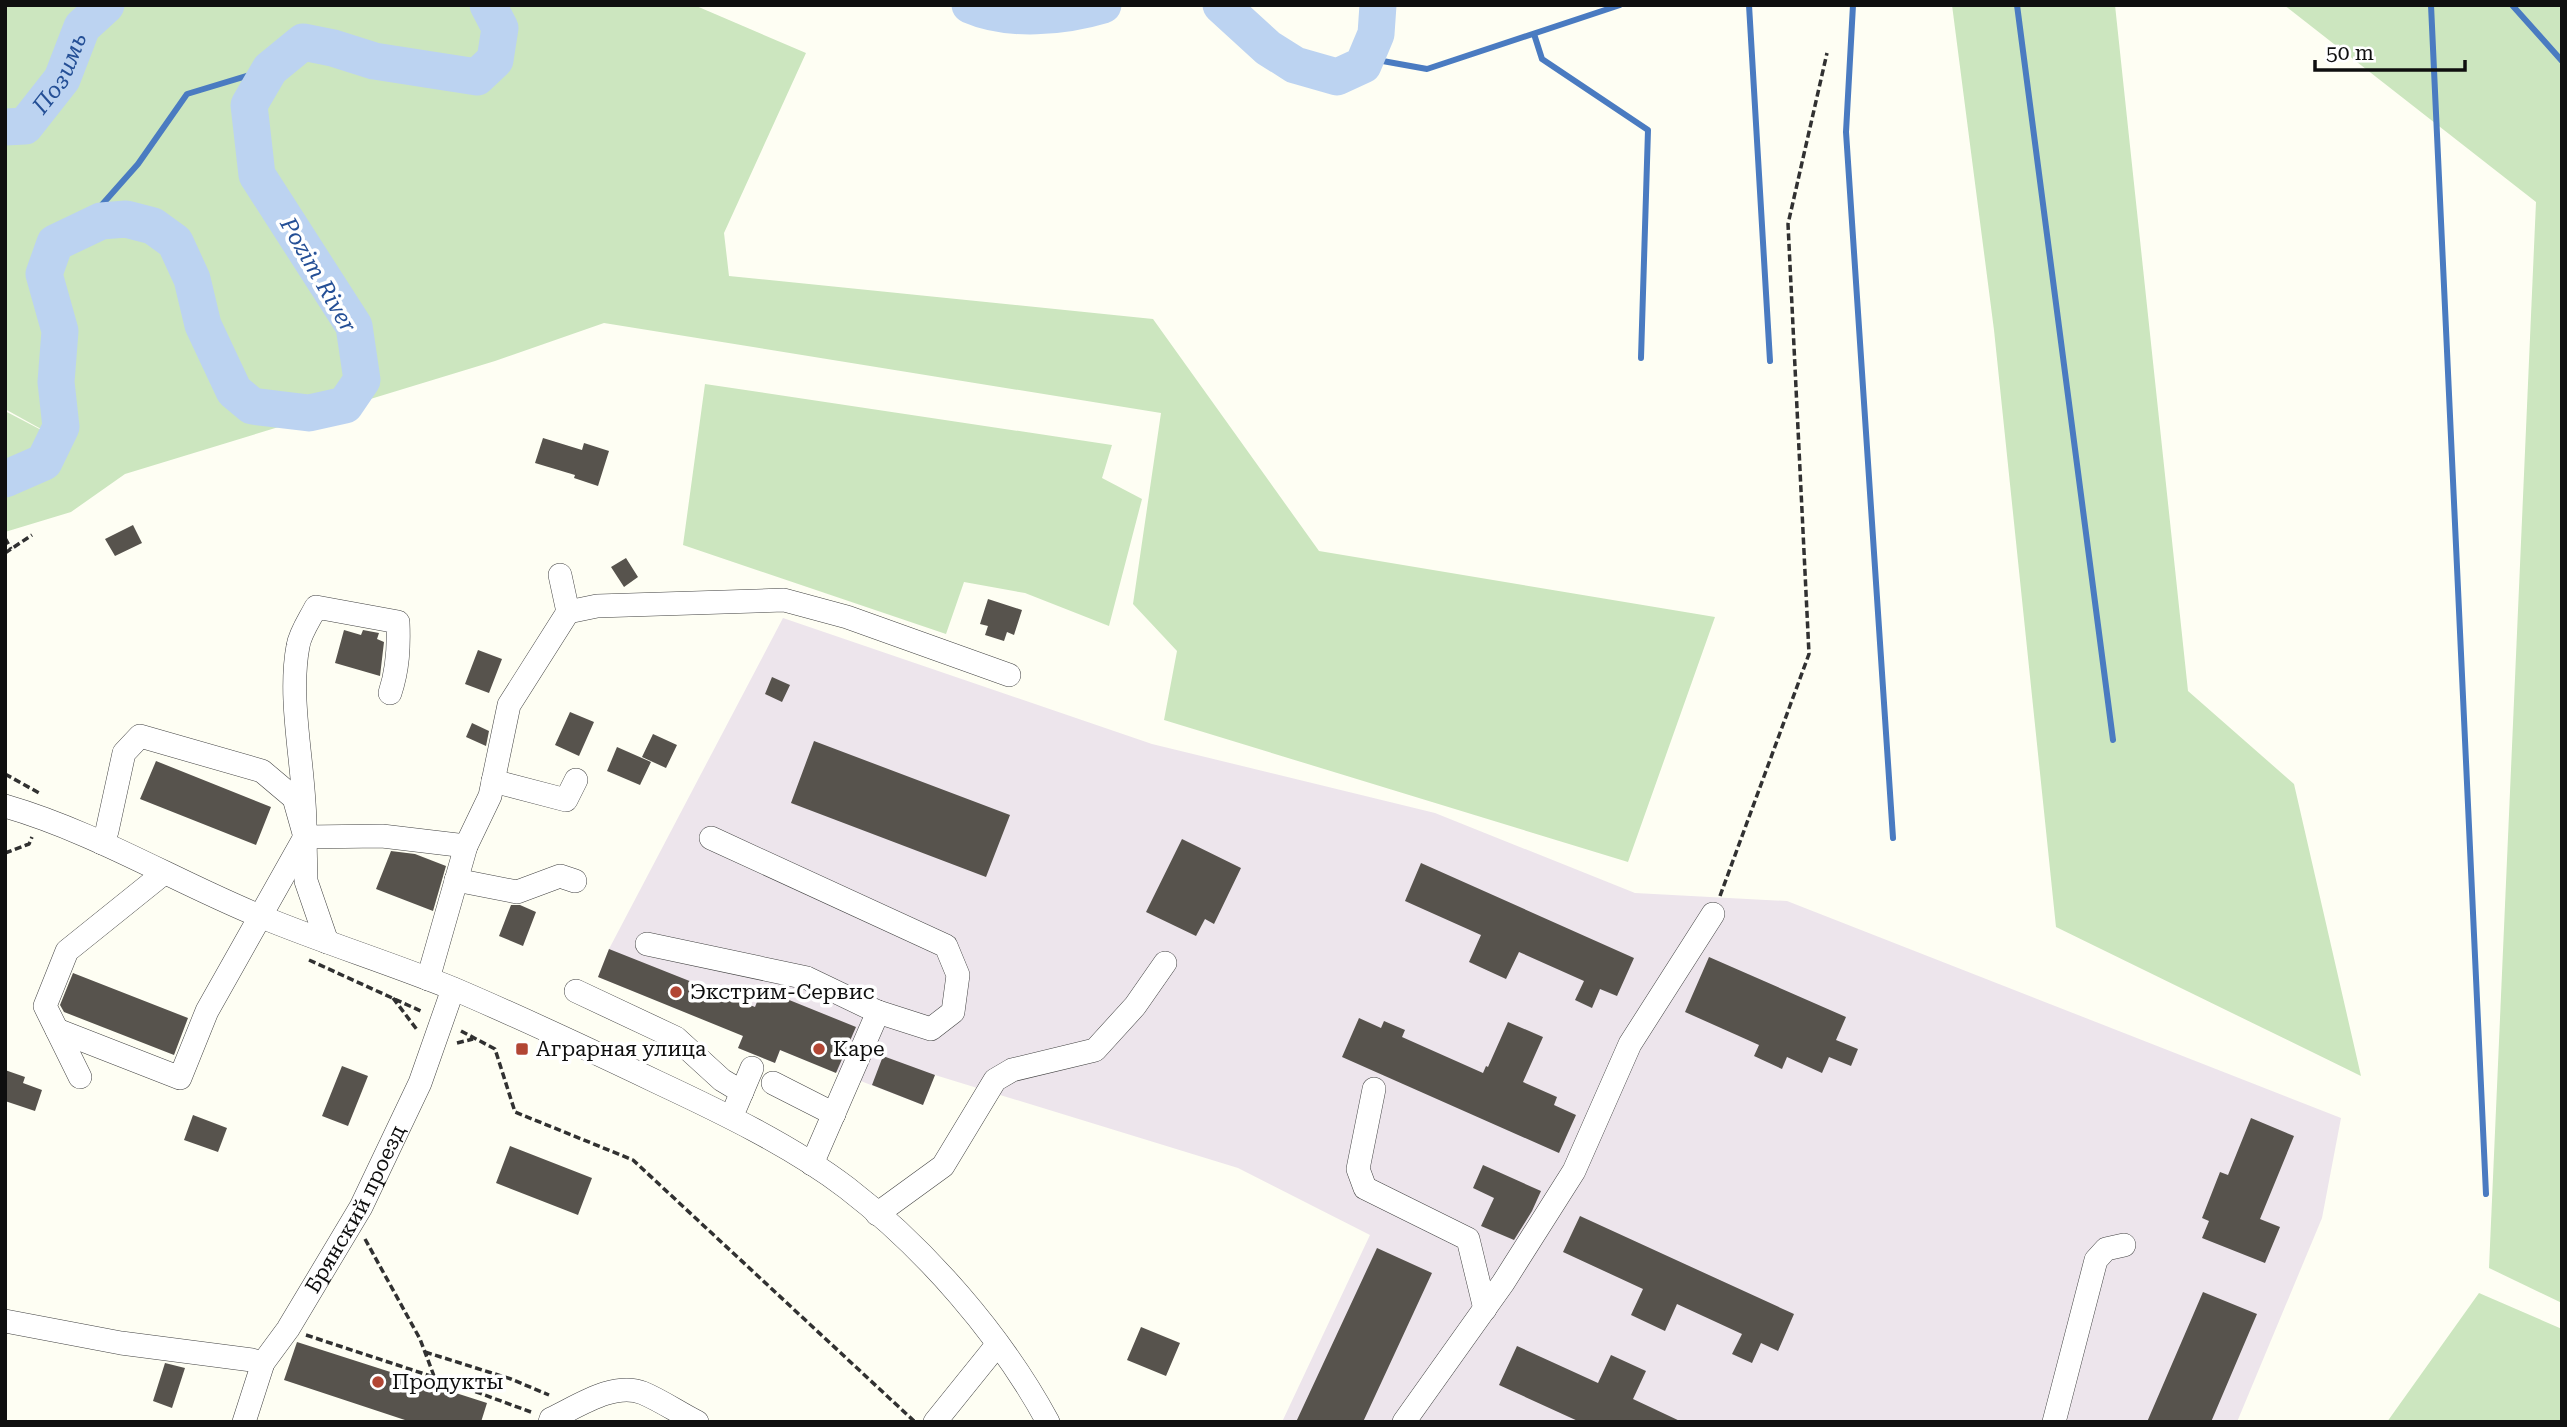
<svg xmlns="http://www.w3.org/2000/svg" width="2567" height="1427" viewBox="0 0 2567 1427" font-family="'Roboto Serif',serif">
  <rect width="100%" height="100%" fill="#fefef3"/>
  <!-- industrial -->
  <path fill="#ede5ec" d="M 783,618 L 1152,744 L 1435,813 L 1635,893 L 1787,901 L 2341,1118 L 2322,1218 L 2237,1422 L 1282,1422 L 1370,1235 L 1238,1168 L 935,1075 L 923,1105 L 780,1050 L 775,1063 L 738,1048 L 743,1035 L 598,977 L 609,949 Z"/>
  <!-- green -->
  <path fill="#cce6bf" d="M 5,5 L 694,5 L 806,53 L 724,233 L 729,276 L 1153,319 L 1319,551 L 1715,617 L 1628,862 L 1164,720 L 1177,651 L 1133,604 L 1161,413 L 604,323 L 495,361 L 125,474 L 71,512 L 5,532 L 5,411 L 68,444 L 5,409 Z
    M 1952,5 L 2115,5 L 2188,691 L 2294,784 L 2361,1076 L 2056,927 L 1994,330 Z
    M 2284,5 L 2562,5 L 2562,1303 L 2489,1268 L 2536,202 Z
    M 705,384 L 1112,445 L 1102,478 L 1142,499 L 1109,626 L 1025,593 L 964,582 L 946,634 L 683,545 Z
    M 2479,1293 L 2562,1329 L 2562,1422 L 2387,1422 Z"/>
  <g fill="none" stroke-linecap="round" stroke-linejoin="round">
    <!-- stream -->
    <path stroke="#4a7bc1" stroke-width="6" d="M 1749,5 L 1770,361
      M 1853,5 L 1846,132 L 1893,838
      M 2017,5 L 2113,740
      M 2431,5 L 2486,1194
      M 2512,5 L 2562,61
      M 1534,34 L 1542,59 L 1648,130 L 1641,358
      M 1366,58 L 1427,69 L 1620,5
      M 76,234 L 138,164 L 187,94 L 270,69"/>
    <!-- river -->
    <g stroke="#bcd3f1" stroke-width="37">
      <path d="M 970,5 C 1009,22 1063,17 1103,5"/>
      <path d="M 1221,5 L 1268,48 L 1295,65 L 1337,77 L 1363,65 L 1376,34 L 1378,5"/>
      <path id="s1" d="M 5,127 L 25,126 L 62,79 L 82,27 L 106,5"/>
      <path d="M 5,479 L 44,462 L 61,427 L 56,382 L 60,331 L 44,274 L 55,243 L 101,221 L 126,219 L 153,226 L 175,242 L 192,279 L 203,325 L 234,391 L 252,406 L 309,413 L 345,405 L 362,380 L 354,326 L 257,175 L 249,105 L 270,69 L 303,42 L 333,48 L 374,61 L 477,77 L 495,60 L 500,28 L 488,5"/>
    </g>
  </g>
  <!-- building -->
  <path fill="#57534d" d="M 543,438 L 582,450 L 584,443 L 609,451 L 598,486 L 574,478 L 575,475 L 535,463 Z
    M 133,525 L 142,543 L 115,556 L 105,539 Z
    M 626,558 L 638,577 L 624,587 L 611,567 Z
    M 988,599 L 1022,610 L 1014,635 L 1007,632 L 1004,641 L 985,635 L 988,626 L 980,624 Z
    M 344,630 L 361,635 L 363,630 L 379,633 L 377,639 L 384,642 L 380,676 L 335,663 Z
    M 478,650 L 502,659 L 489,693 L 465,684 Z
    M 772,677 L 790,685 L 782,702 L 765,694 Z
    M 570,712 L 594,722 L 579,756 L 555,745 Z
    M 472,723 L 489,731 L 486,746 L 466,737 Z
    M 653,734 L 677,745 L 666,768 L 642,757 Z
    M 814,741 L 1010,815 L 986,877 L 791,803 Z
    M 617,747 L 651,762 L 640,785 L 607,771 Z
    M 156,761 L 271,807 L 256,845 L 140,799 Z
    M 1182,839 L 1241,868 L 1214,924 L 1205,919 L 1196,936 L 1146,912 Z
    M 391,851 L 415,854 L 446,866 L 433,911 L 376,889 Z
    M 1421,863 L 1634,958 L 1617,996 L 1600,989 L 1592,1008 L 1575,1000 L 1584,981 L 1519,952 L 1506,979 L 1469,962 L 1481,935 L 1405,901 Z
    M 511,905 L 520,905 L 536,912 L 523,946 L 499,936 Z
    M 609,949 L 755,1007 L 762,989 L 856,1027 L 836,1073 L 780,1050 L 775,1063 L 738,1048 L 743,1036 L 598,977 Z
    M 1709,957 L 1846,1017 L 1836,1040 L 1858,1049 L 1851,1066 L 1829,1057 L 1822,1073 L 1787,1057 L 1782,1069 L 1754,1056 L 1759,1045 L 1685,1012 Z
    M 73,973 L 188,1018 L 174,1055 L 64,1012 L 60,1005 Z
    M 1359,1018 L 1381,1028 L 1384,1021 L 1405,1030 L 1402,1037 L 1483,1073 L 1486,1066 L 1488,1067 L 1508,1022 L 1543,1037 L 1523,1082 L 1557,1097 L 1554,1105 L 1576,1115 L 1559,1153 L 1342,1057 Z
    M 883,1056 L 935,1075 L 923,1105 L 872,1085 Z
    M 342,1066 L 368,1076 L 348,1126 L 322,1116 Z
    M 5,1070 L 25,1077 L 23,1083 L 42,1090 L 35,1111 L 5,1101 Z
    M 193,1115 L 227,1128 L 218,1152 L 184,1140 Z
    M 2251,1118 L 2294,1136 L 2260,1219 L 2280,1227 L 2265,1263 L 2202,1238 L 2209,1221 L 2202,1218 L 2220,1172 L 2228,1175 Z
    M 510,1146 L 592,1178 L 578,1215 L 496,1183 Z
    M 1483,1165 L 1541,1191 L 1532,1211 L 1514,1240 L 1481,1226 L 1494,1198 L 1473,1188 Z
    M 1580,1216 L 1794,1314 L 1778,1351 L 1761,1343 L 1752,1363 L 1732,1354 L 1742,1334 L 1677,1304 L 1665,1331 L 1631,1315 L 1643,1289 L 1563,1252 Z
    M 1377,1248 L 1432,1273 L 1363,1422 L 1296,1422 Z
    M 2203,1292 L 2257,1314 L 2211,1422 L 2147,1422 Z
    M 1141,1327 L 1180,1343 L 1166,1376 L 1127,1360 Z
    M 297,1342 L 487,1403 L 481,1422 L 411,1422 L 284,1380 Z
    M 1517,1346 L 1598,1383 L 1611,1355 L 1646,1371 L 1633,1399 L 1682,1422 L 1580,1422 L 1499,1385 Z
    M 165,1363 L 185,1368 L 172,1408 L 153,1401 Z"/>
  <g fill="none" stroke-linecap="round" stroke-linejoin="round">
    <!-- minor casing -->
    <g stroke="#424242" stroke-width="24">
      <g id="minor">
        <path d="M 560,575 L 568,612"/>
        <path d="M 493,781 L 566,800 L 576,780"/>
        <path d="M 5,806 C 95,832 176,882 262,917 C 325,943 390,963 454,989 C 522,1018 590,1050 657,1082 C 719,1111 792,1146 847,1188 C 925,1248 1001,1335 1048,1422"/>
        <path d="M 305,837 L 382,836 L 466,846"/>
        <path d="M 102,843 L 107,831 L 124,753 L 140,736 L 262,771 L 294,798 L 305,837 L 306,881 L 327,942"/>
        <path d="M 456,880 L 517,892 L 560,876 L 575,881"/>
        <path d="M 647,944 L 807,978 L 878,1012 L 931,1029 L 953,1012 L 958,975 L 946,946 L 711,838"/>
        <path d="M 428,979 L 466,846 L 490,796 L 509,705 L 568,612 L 597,606 L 784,600 L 847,617 L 1009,675"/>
        <path d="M 576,991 L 676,1038 L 722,1080 L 742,1092"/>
        <path d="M 57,1030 L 180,1078 L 207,1011 L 305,837 C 307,776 287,705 298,646 C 300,633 310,619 316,607 L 398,622 C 399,647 398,669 390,693"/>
        <path d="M 80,1077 L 45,1006 L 67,951 L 164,873"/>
        <path d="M 773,1083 L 834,1114"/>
        <path d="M 1374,1089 L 1358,1169 L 1365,1188 L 1468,1239 L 1485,1309"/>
        <path d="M 736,1106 L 752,1068"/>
        <path d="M 812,1164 L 878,1012"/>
        <path d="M 877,1214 L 943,1166 L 995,1080 L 1012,1070 L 1095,1050 L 1135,1006 L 1165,963"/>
        <path d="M 5,1321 L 121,1343 L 252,1360 L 263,1363"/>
        <path id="s2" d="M 244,1422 L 263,1363 L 288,1329 L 361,1207 L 420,1083 L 453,989"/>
        <path d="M 550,1422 L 551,1419 C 577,1407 614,1381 643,1393 C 662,1401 679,1413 697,1422"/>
        <path d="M 935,1422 L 997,1345"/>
        <path d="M 1404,1422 L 1503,1283 L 1574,1171 L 1630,1044 L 1713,914"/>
        <path d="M 2054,1422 L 2096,1260 L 2106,1249 L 2124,1245"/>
      </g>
    </g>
    <!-- path -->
    <path stroke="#313131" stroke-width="3.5" stroke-dasharray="7 3.5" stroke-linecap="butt" d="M 5,538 L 11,549
      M 5,553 L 32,535
      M 5,774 L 41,794
      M 5,853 L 29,844 L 32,837
      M 1720,896 L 1809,654 L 1788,224 L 1827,53
      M 309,960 L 423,1012
      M 393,998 L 418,1031
      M 461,1031 L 495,1049 L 515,1112 L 633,1160 L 914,1421
      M 457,1043 L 473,1039
      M 365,1239 L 420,1339 L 434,1376
      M 306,1335 L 452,1383 L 531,1412
      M 425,1352 L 511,1379 L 549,1395"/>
    <!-- minor -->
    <use href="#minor" stroke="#fff" stroke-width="23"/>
  </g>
  <!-- markers -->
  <g fill="#b24634" stroke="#fff" stroke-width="2.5">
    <circle cx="676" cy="992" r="7"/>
    <rect x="515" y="1042" width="14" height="14" rx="3.5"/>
    <circle cx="819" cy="1049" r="7"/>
    <circle cx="378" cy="1382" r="7"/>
  </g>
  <g text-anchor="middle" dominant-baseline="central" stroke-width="7" stroke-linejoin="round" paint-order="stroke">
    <!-- poi labels -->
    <g font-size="21" fill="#0f0f0f" stroke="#fff" text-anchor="start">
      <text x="690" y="992">Экстрим-Сервис</text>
      <text x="536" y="1049">Аграрная улица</text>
      <text x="833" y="1049">Каре</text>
      <text x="392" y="1382">Продукты</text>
    </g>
    <!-- street labels -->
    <g font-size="21" fill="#0f0f0f" stroke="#fff">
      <text stroke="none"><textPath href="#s2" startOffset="242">Брянский проезд</textPath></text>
    </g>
    <!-- water labels -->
    <g font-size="23" font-style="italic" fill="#244f96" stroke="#fff">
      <text stroke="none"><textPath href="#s1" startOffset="84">Позимь</textPath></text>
      <text transform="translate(318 275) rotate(60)">Pozim River</text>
    </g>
  </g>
  <!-- border -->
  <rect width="2567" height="1427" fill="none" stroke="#0f0f0f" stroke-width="14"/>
  <!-- scale -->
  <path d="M2315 60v10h150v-10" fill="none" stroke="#0f0f0f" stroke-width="3.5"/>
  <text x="2326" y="60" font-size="21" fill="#0f0f0f" stroke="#ffffff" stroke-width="5" paint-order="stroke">50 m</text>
</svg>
